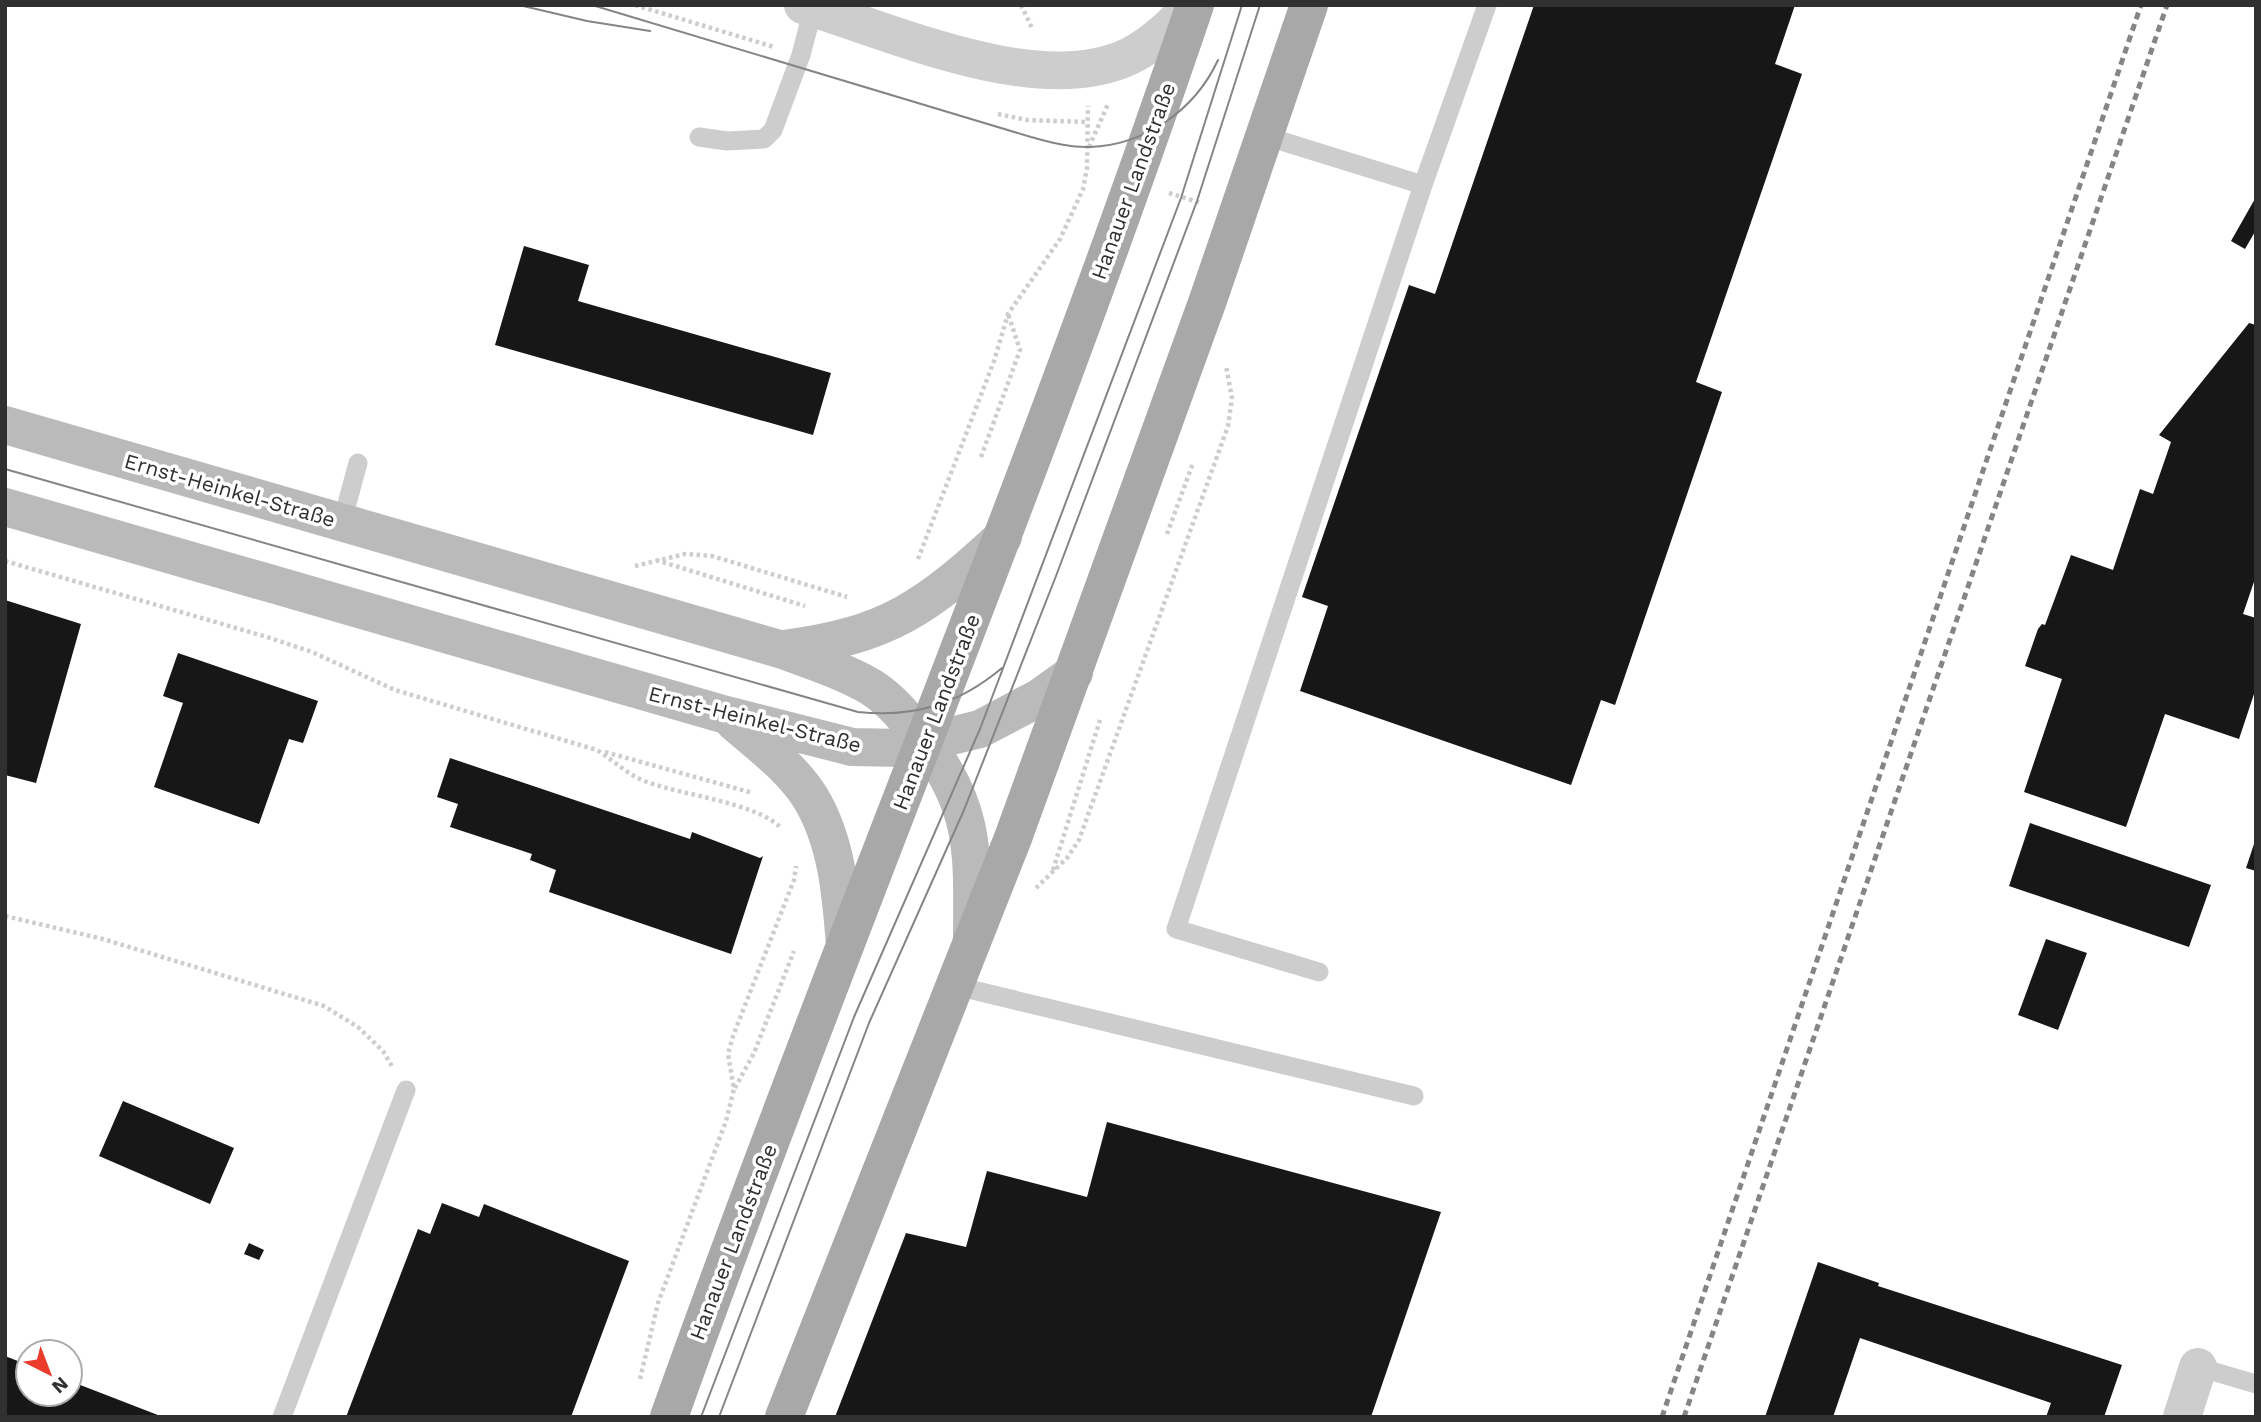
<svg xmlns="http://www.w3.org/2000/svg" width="2261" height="1422" viewBox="0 0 2261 1422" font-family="'Work Sans',sans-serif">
  <rect width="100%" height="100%" fill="#fff"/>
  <!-- building -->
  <path fill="#171717" d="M 1534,5 L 1795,5 L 1775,64 L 1802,74 L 1696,382 L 1722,392 L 1615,705 L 1601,700 L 1571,785 L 1300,691 L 1328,606 L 1302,597 L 1409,285 L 1435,294 Z
    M 2256,197 L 2256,230 L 2245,249 L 2231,241 Z
    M 524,246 L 589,265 L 578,301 L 831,373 L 813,435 L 495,345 Z
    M 2249,323 L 2256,325 L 2256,576 L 2243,614 L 2256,618 L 2256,688 L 2239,739 L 2165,714 L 2126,827 L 2024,792 L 2062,679 L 2025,666 L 2038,629 L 2042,624 L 2045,625 L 2071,555 L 2113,570 L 2140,489 L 2153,494 L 2171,442 L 2159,435 Z
    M 5,600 L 81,624 L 36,783 L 5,775 Z
    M 178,653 L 318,701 L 303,743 L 289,739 L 259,824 L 154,787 L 183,703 L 163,696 Z
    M 450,758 L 690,839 L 692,832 L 760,858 L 763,856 L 731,954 L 549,892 L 556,870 L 530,860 L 532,854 L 450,827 L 458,804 L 437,797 Z
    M 2030,823 L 2211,885 L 2189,947 L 2009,886 Z
    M 2255,841 L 2256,841 L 2256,871 L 2246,868 Z
    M 2046,939 L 2087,953 L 2058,1030 L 2018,1015 Z
    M 123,1101 L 234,1148 L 210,1204 L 99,1156 Z
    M 1107,1122 L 1441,1212 L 1371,1417 L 835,1417 L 906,1233 L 966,1247 L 987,1171 L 1087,1197 Z
    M 442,1203 L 479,1217 L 484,1204 L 629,1261 L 571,1417 L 346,1417 L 418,1229 L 430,1234 Z
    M 249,1243 L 264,1250 L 259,1260 L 244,1254 Z
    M 1818,1262 L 1879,1283 L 1878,1286 L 2122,1365 L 2104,1417 L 2046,1417 L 2051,1403 L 1860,1338 L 1833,1417 L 1765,1417 Z
    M 5,1356 L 28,1365 L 28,1394 L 70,1394 L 70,1381 L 163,1417 L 5,1417 Z"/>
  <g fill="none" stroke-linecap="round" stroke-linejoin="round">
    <!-- path -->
    <path stroke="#cdcdcd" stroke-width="4.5" stroke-dasharray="3.5 3.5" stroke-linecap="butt" d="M 635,5 L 774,47
      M 1021,5 L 1033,30
      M 998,114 L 1027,120 L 1086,122
      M 1089,147 L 1108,104
      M 1169,193 L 1201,203
      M 981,457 L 1020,350 L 1008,314
      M 1167,534 L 1193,463
      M 918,559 L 994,361 L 1008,314 L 1060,239 L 1083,189 L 1087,168 L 1088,106
      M 656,560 L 805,606
      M 5,561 L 267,637 L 312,652 L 395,690 L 597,750 C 615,761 627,775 647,782 C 682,795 756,803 780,827
      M 635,566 L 685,554 L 712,556 L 847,597
      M 605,752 L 753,793
      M 1053,870 L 1100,720
      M 1036,888 L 1067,858 L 1079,840 L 1228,426 L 1232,398 L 1226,366
      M 5,916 L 103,939 L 324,1006 L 358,1027 L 383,1051 L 393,1068
      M 735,1088 L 754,1053 L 794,951
      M 640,1379 L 658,1303 L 726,1121 L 734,1089 L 728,1054 L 733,1036 L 794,880 L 796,866"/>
    <!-- service -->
    <path stroke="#cdcdcd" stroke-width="19" d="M 1265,136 L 1423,185
      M 699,137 L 727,141 L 764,139 L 773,130 L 801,55 L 814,5
      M 342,522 L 358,463
      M 1319,972 L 1176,929 L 1423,185 L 1487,5
      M 956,986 L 1414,1096
      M 2198,1367 L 2256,1384
      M 282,1417 L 406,1090"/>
    <!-- minor -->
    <path stroke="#cdcdcd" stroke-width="38" d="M 803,5 C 894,32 1039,100 1130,56 C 1154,44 1174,24 1192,5
      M 2182,1417 L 2198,1367"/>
    <!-- secondary -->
    <path stroke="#bababa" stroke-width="38" d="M 5,425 L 783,650 C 812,661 844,671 871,687 C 893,701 907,720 923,740 C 978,810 972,857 972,941
      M 5,507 L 726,715 L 852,747 L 902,748 L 980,729 L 1039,698 L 1074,673
      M 783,649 C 888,636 927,607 1003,537
      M 733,721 C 759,744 791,767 810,797 C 837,841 841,894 845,945"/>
    <!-- primary -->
    <path stroke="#a8a8a8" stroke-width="38" d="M 669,1417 C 838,944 1034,481 1195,5
      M 784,1417 L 1013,838 L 1208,300 L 1309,5"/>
    <!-- tram -->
    <path stroke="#858585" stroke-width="2" d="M 519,5 L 587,21 L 650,31
      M 592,5 L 1031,137 C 1050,142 1070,148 1090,147 C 1145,145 1195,110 1218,60
      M 5,469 L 858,712 C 914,718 959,704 1002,668
      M 701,1417 L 854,1017 L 980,729 L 1181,198 L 1242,5
      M 719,1417 L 869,1023 L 964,810 L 1056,576 L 1197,201 L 1260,5"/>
    <!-- rail -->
    <path stroke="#858585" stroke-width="5" stroke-dasharray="7 5" stroke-linecap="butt" d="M 1662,1417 L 2141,5
      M 1684,1417 L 2167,5"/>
  </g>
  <g text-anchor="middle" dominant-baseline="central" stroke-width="7" stroke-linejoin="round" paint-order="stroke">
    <!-- street labels -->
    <g font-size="21" fill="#303030" stroke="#fff">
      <text transform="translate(1133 181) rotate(-70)">Hanauer Landstraße</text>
      <text transform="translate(230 490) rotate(16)">Ernst-Heinkel-Straße</text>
      <text transform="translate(936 712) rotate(-69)">Hanauer Landstraße</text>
      <text transform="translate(755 719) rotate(14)">Ernst-Heinkel-Straße</text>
      <text transform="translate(733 1242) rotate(-69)">Hanauer Landstraße</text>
    </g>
  </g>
  <!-- border -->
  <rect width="2261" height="1422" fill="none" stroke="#303030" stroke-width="14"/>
  <!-- north arrow -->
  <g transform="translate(49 1373) rotate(138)"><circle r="33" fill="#ffffff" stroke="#acacac" stroke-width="2"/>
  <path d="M0-5L12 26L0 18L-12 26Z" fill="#eb3b2d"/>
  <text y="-10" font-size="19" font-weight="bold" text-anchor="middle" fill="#303030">N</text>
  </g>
</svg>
